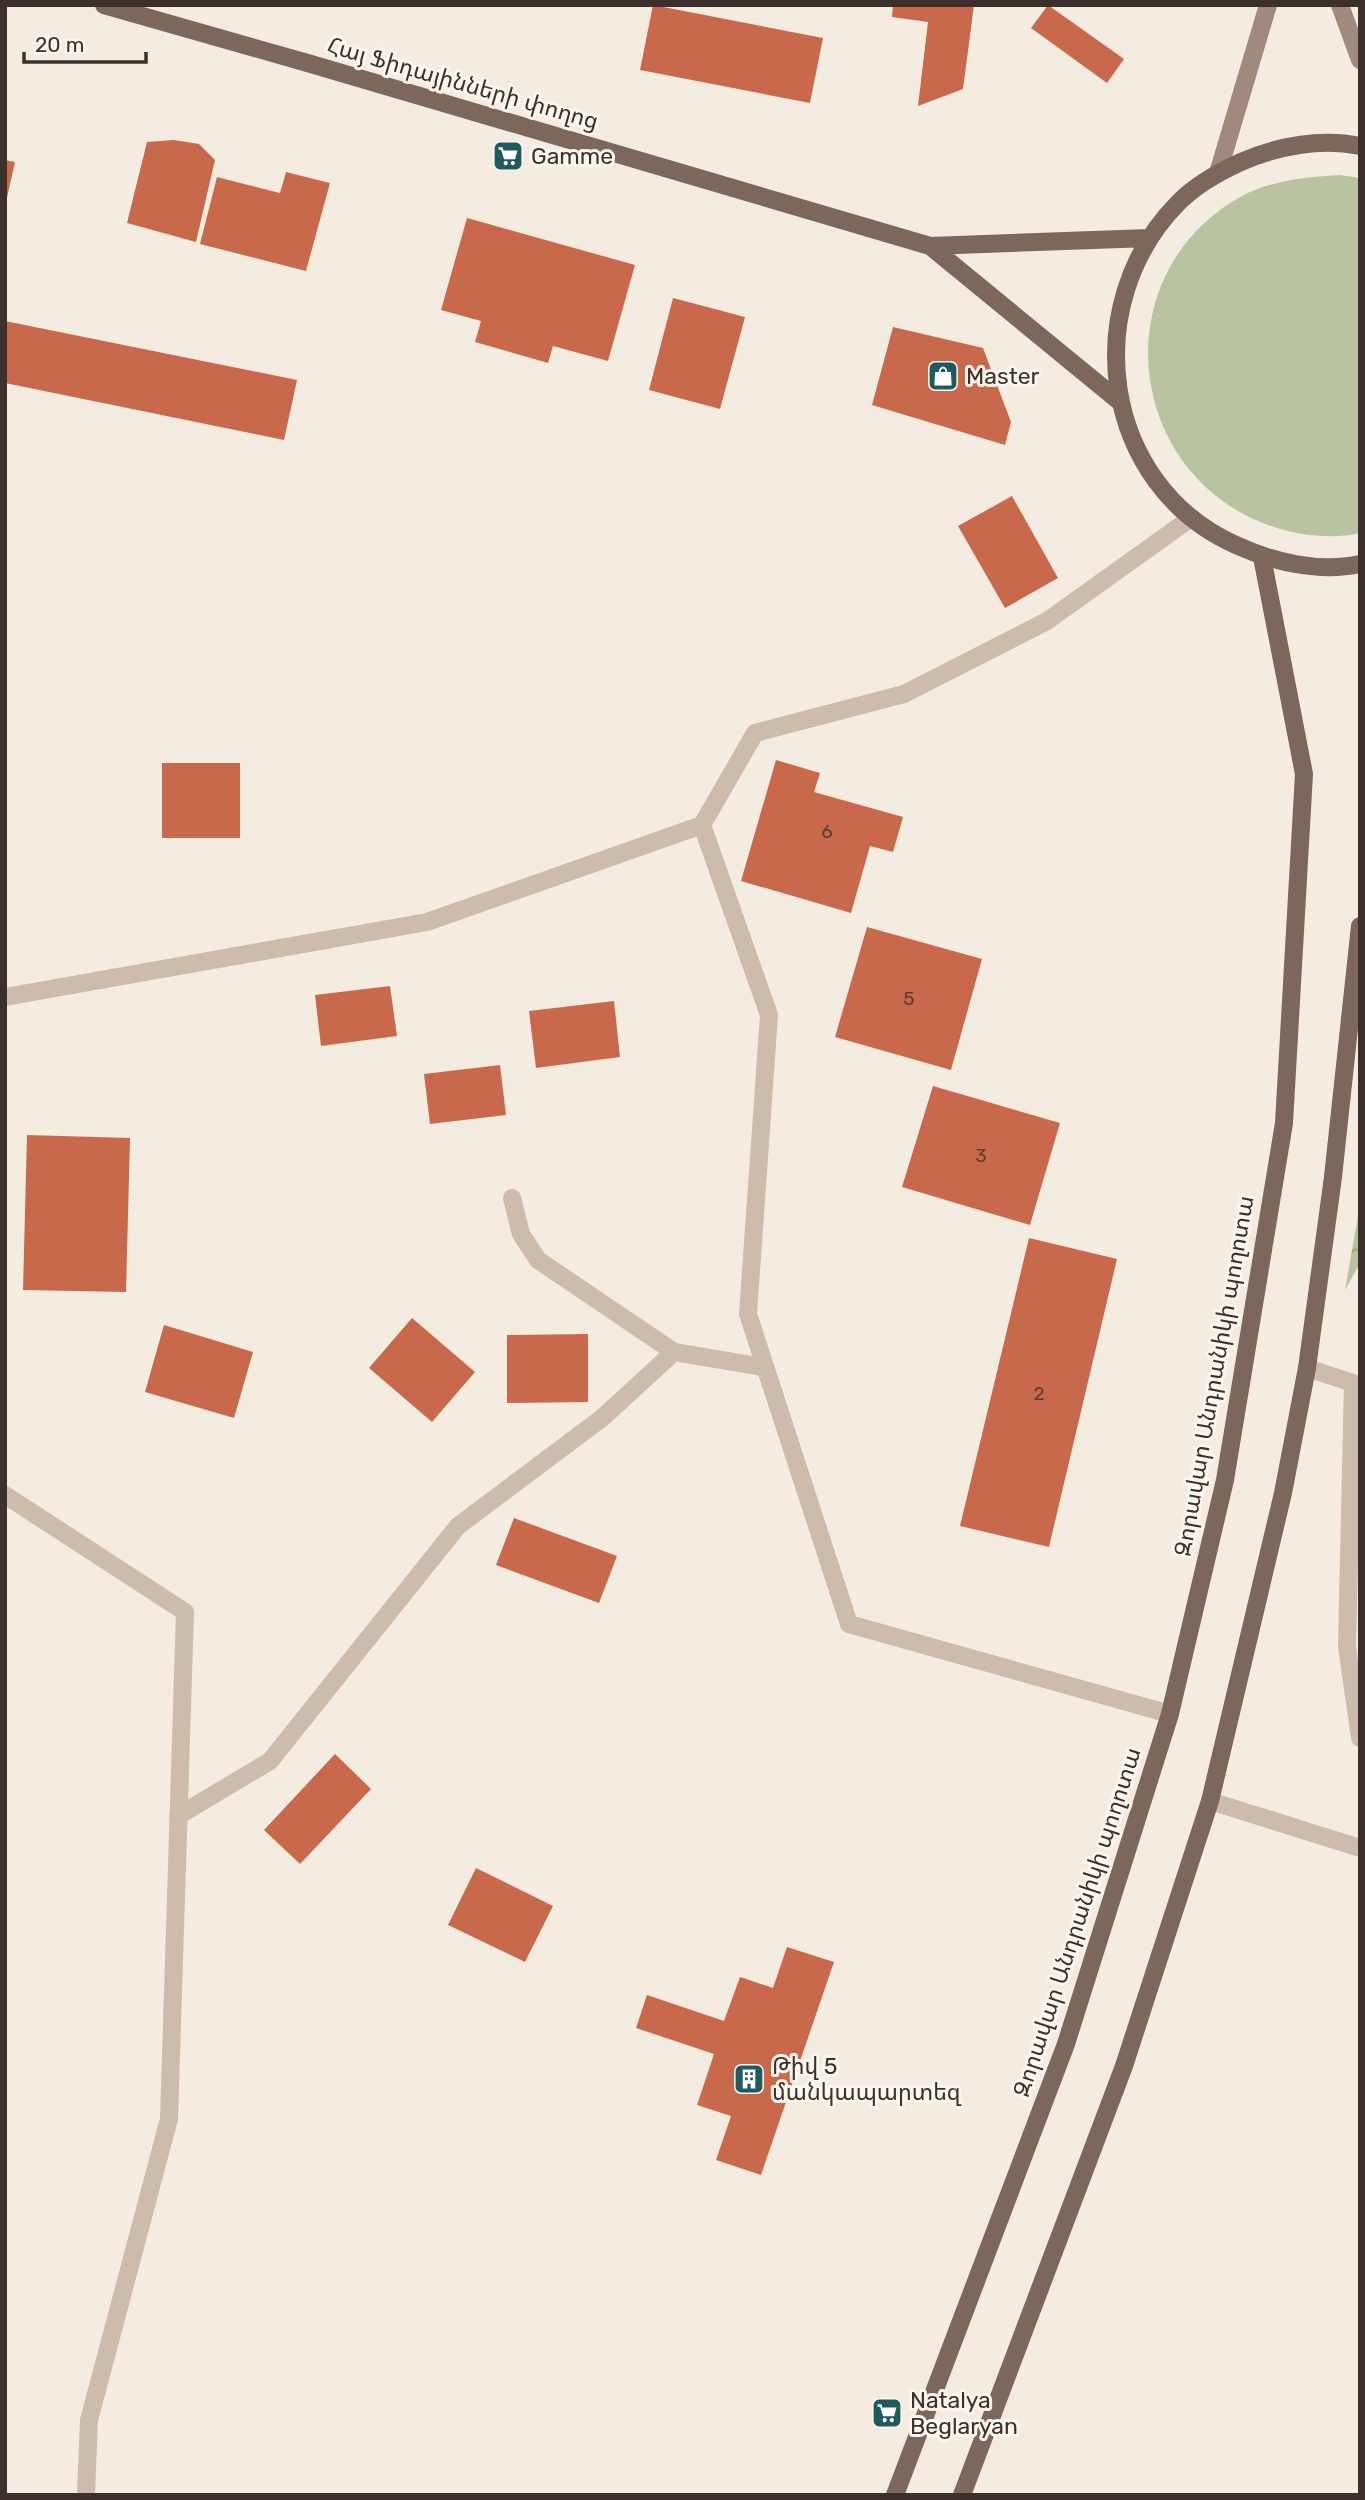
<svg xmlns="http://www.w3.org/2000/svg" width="1365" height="2500" viewBox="0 0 1365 2500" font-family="Rubik,'Noto Sans Armenian',sans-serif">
  <defs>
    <pattern id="park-crowns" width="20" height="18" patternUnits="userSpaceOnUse" patternTransform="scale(1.75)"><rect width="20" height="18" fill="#b8c4a0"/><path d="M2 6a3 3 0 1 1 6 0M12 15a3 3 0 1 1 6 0" fill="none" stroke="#97a083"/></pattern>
  </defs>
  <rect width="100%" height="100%" fill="#f4ebe1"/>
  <!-- green -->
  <path fill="#b8c4a0" d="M 1340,175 L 1360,178 L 1360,533 C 1331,540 1298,535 1271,526 C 1123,475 1103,272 1242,196 C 1273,180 1306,177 1340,175 Z"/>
  <!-- park -->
  <path fill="url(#park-crowns)" d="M 1360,1205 L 1360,1263 L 1345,1290 Z"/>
  <!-- building -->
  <path fill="#c8694b" d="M 653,5 L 823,38 L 810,103 L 640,70 Z
    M 893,5 L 974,5 L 963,89 L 918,106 L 928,22 L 892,17 Z
    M 1048,5 L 1124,59 L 1107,83 L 1031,28 Z
    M 174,140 L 199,144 L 215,160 L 196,242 L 127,223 L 147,142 Z
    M 5,160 L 15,162 L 6,202 L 5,202 Z
    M 286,172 L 330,183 L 306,271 L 200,244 L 217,177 L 280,193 Z
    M 467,218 L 635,265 L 608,361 L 553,346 L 548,363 L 475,342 L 481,321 L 441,310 Z
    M 673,298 L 745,317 L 720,409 L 649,390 Z
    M 5,321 L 297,380 L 284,440 L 5,383 Z
    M 893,327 L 983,348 L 1011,422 L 1005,445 L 872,405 Z
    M 1012,496 L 1058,578 L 1005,608 L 958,526 Z
    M 776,760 L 820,773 L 814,792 L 903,817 L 893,852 L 870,846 L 851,913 L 741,881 Z
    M 162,763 L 240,763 L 240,838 L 162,838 Z
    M 867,927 L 982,959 L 951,1070 L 835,1037 Z
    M 390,986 L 397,1036 L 321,1046 L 315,995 Z
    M 614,1001 L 620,1057 L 536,1068 L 529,1011 Z
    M 500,1065 L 506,1115 L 430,1124 L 424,1074 Z
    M 933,1086 L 1060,1123 L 1030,1225 L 902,1187 Z
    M 27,1135 L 130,1138 L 126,1292 L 23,1290 Z
    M 1029,1238 L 1117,1259 L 1049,1547 L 960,1526 Z
    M 412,1318 L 475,1372 L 432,1422 L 369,1368 Z
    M 164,1325 L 253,1352 L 234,1418 L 145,1392 Z
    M 588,1334 L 588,1402 L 507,1403 L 507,1335 Z
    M 514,1518 L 617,1556 L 599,1603 L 496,1565 Z
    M 335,1754 L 371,1789 L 300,1864 L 264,1830 Z
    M 476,1868 L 553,1906 L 525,1962 L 448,1925 Z
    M 787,1947 L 834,1962 L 761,2175 L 716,2160 L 731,2116 L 697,2105 L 714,2054 L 636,2028 L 647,1995 L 724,2021 L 740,1977 L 773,1988 Z"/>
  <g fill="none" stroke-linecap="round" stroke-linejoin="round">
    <!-- service -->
    <path stroke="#cdbbac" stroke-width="18" d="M 512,1198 L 521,1234 L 538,1260 L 674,1352
      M 1210,1801 L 1360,1848"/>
    <!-- minor -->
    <path stroke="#cdbbac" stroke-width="18" d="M 702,825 L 769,1015 L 748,1314 L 849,1624 L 1170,1714
      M 5,997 L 427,922 L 702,825 L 755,733 L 904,694 L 1047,621 L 1191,518
      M 1307,1368 L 1353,1383 L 1347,1647 L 1360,1738
      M 5,1495 L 185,1612 L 169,2119 L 89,2420 L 86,2495
      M 178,1816 L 270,1761 L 458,1526 L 602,1418 L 674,1352 L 764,1367"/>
    <!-- secondary -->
    <path stroke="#a18a7d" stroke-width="18" d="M 1340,5 L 1360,60
      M 1218,173 L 1268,5"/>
    <!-- primary -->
    <path stroke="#7d675c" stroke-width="18" d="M 104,5 L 311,64 L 930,246 L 1149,238
      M 1360,146 C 1321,138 1277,146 1241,162 C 1219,172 1196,185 1179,202 C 1077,304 1101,485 1236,545 C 1273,562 1319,573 1360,564
      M 930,246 L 1119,401
      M 895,2495 L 1066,2044 L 1170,1714 L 1225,1480 L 1284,1123 L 1304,774 L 1262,557
      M 962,2495 L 1124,2066 L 1210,1801 L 1283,1493 L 1307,1368 L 1333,1177 L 1360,926"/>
  </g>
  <!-- icons -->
  <defs>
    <g id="supermarket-square" transform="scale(1.575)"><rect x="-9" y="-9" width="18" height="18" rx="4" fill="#1f5a5e" stroke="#fbf5ee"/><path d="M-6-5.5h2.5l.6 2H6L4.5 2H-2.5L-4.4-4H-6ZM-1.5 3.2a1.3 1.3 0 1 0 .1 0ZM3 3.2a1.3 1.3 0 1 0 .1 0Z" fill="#fff"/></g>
    <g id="shop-square" transform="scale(1.575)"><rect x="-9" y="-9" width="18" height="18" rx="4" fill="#1f5a5e" stroke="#fbf5ee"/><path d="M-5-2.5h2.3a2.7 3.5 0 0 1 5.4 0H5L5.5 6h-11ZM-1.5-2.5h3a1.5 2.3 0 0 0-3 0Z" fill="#fff"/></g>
    <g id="building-square" transform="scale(1.575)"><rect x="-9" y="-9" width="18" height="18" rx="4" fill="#1f5a5e" stroke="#fbf5ee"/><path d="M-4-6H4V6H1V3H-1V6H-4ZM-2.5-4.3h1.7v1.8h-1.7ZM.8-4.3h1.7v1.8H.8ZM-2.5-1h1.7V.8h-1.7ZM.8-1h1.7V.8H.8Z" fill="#fff"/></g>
  </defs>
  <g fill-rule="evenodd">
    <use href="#supermarket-square" x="508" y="156"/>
    <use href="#shop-square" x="943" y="376"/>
    <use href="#building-square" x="749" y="2079"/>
    <use href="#supermarket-square" x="887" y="2413"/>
  </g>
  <g text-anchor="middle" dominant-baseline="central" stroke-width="6" stroke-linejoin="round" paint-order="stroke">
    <!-- number labels -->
    <g font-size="19" fill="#5e3e33">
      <text x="827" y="831">6</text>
      <text x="909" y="998">5</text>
      <text x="981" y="1155">3</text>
      <text x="1039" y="1393">2</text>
    </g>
    <!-- street labels -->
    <g font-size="23" fill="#3b302b" stroke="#fbf5ee">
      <text transform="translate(463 83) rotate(16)">Հայ Ֆիդայինների փողոց</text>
      <text transform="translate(1214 1376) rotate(-80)">Զորավար Անդրանիկի պողոտա</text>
      <text transform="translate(1077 1922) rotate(-72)">Զորավար Անդրանիկի պողոտա</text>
    </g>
    <!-- poi labels -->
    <g font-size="23" fill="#3b302b" stroke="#fbf5ee" text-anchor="start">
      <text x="531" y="156">Gamme</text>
      <text x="966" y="376">Master</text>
      <text x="772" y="2066">Թիվ 5<tspan x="772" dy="26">մանկապարտեզ</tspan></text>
      <text x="910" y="2400">Natalya<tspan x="910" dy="26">Beglaryan</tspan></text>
    </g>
  </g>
  <!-- border -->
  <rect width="1365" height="2500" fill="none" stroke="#3b302b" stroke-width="14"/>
  <!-- scale -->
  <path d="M24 52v10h122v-10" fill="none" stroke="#3b302b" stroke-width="3.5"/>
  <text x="35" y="52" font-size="21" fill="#3b302b" stroke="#fbf5ee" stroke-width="5" paint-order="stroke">20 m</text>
</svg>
